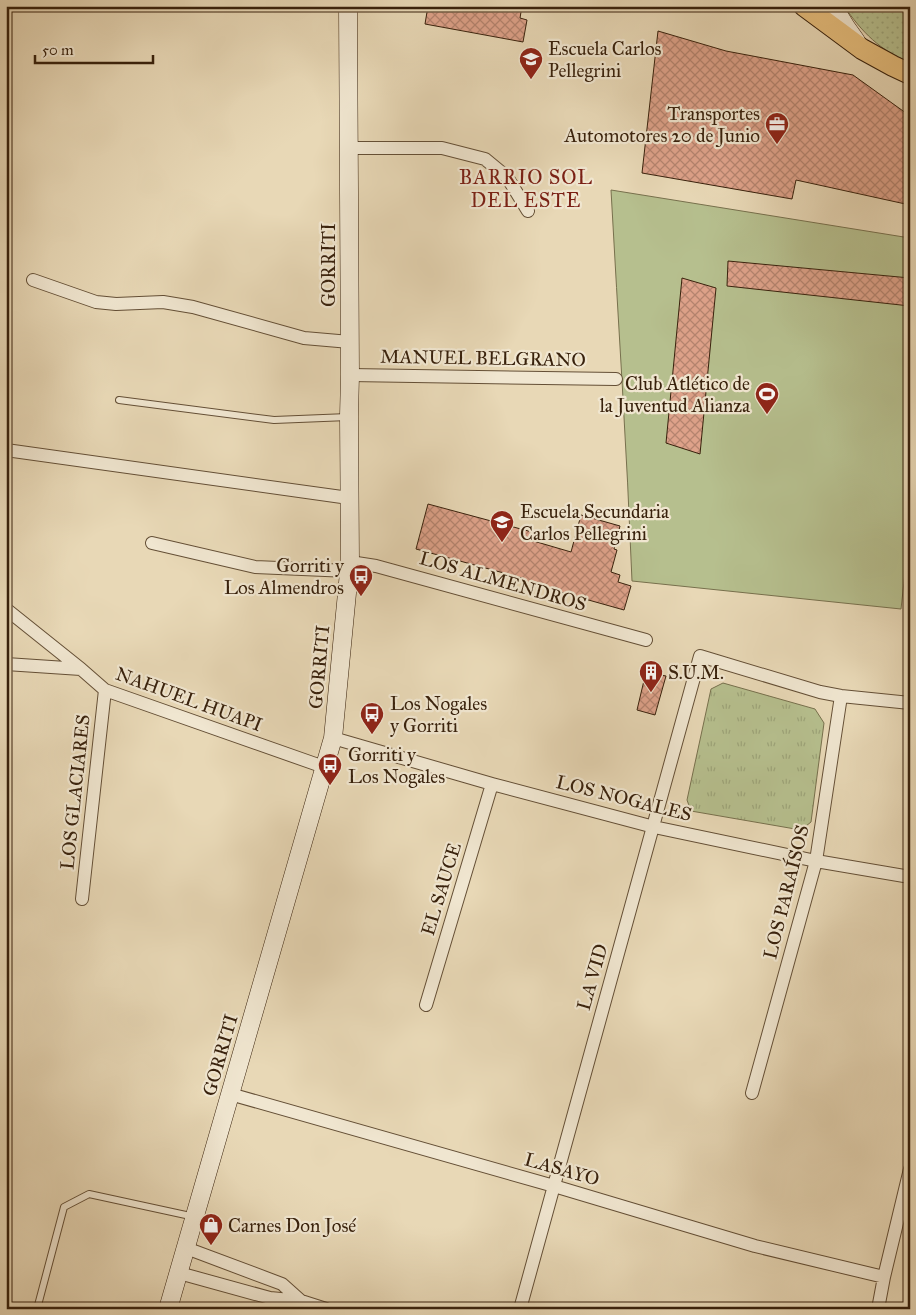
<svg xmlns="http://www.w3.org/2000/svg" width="916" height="1315" viewBox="0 0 916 1315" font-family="'IM FELL Great Primer',serif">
  <defs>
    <pattern id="grass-dots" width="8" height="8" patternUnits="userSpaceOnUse" patternTransform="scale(1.25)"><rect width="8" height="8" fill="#b6bf8e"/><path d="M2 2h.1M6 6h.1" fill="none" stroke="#9da479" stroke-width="1.8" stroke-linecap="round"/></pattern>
    <pattern id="park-tufts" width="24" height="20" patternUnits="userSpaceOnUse" patternTransform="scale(1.25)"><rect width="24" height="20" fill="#b6bf8e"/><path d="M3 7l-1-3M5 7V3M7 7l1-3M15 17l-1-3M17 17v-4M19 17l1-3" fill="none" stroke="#9da479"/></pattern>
    <pattern id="building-cross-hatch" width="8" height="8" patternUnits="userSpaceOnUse" patternTransform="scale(1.25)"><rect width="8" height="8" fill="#dea28a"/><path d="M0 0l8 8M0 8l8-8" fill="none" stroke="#b5846f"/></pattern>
  </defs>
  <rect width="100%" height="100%" fill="#e8d8b6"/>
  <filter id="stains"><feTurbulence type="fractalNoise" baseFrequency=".004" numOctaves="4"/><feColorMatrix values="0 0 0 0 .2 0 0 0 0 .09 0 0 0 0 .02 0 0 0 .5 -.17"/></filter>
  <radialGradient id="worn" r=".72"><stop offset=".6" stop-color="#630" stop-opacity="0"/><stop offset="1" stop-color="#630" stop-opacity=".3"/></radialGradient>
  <!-- grass -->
  <path fill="url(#grass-dots)" stroke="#77704d" d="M 844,6 L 910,6 L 910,62 C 881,52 861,31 844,6 Z"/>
  <!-- park -->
  <path fill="url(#park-tufts)" stroke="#77704d" d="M 723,683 L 815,709 L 824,723 L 811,822 L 801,830 L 691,811 L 687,800 L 711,689 Z"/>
  <!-- garden -->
  <path fill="#b6bf8e" stroke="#77704d" d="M 611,190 L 910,238 L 910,527 L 901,609 L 632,581 C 627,450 618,320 611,190 Z"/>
  <!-- building -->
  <path fill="url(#building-cross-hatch)" stroke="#38210c" d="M 428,6 L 522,6 L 520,18 L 527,20 L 523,42 L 425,24 Z
    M 658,31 L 726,51 L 853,75 L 910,116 L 910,205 L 796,180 L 792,199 L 642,173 Z
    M 728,261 L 910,278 L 910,306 L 727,286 Z
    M 682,278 L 716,288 L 700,454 L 666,443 Z
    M 428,504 L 532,532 L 530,540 L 571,552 L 581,515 L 620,526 L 614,549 L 617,550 L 611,572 L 620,575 L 618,582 L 631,586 L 624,610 L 521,581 L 522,578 L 416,549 Z
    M 646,672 L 666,676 L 655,715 L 637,710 Z"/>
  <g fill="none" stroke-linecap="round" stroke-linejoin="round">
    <!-- lane casing -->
    <g stroke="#644f36" stroke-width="8">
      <path id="lane" d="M 119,400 L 274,420 L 348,417
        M 37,1309 L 64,1207 L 89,1194 L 195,1217"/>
    </g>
    <!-- street casing -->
    <g stroke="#644f36" stroke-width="14">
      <path id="street" d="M 348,148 L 442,148 L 485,159 L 507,177 L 528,211
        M 33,280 L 96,302 L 116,304 L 163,302 L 193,307 L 304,338 L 350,342
        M 350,375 L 616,379
        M 6,450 L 349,498
        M 152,543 L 255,567 L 349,571
        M 350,562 L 376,566 L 646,640
        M 6,609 L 81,669 L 105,690 L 324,767
        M 6,664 L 81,669
        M 333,738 L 492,784 L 654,827 L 816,861 L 910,877
        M 82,899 L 105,690
        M 426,1005 L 492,784
        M 752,1093 L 816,861 L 841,696
        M 230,1094 L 554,1186 L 755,1246 L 884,1277
        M 186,1248 L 282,1284 L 301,1301
        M 179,1273 L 270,1298 L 301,1301 L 326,1309
        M 520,1309 C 579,1091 641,874 700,656 L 820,692 L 841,696 L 910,703
        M 878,1309 L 884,1277 L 910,1169"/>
    </g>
    <!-- secondary casing -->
    <g stroke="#38210c" stroke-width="19">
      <path id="secondary" d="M 833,6 L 846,27 L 856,41
        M 168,1309 L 333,738 L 350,562 L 349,416 L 350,375 L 348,6"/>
    </g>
    <!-- primary casing -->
    <g stroke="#38210c" stroke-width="22">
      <path id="primary" d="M 804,6 L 862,49 L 893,66 L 910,74"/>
    </g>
    <!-- lane -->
    <use href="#lane" stroke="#f0e6d0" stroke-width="6"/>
    <!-- street -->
    <use href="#street" stroke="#f0e6d0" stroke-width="12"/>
    <!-- secondary -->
    <use href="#secondary" stroke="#f0e6d0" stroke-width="18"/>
    <!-- primary -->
    <use href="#primary" stroke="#e4bc7b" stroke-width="20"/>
  </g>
  <!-- icons -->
  <defs>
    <g id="school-pin" transform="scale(1.25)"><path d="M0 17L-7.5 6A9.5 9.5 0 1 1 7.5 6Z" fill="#8f2418" stroke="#f0e6d0"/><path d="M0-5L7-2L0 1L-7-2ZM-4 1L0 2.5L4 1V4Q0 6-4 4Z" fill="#fff"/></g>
    <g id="office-pin" transform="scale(1.25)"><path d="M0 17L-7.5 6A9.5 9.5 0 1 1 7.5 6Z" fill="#8f2418" stroke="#f0e6d0"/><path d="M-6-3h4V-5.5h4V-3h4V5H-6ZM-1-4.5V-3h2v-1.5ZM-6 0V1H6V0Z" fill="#fff"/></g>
    <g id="stadium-pin" transform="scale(1.25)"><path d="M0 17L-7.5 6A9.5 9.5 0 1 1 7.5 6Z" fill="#8f2418" stroke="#f0e6d0"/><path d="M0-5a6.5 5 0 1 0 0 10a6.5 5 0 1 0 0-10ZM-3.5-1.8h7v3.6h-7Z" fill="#fff"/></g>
    <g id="bus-pin" transform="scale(1.25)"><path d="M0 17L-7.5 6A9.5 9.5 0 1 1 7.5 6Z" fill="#8f2418" stroke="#f0e6d0"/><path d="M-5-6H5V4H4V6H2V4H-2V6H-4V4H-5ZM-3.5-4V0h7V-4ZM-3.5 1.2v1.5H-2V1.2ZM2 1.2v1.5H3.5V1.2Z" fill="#fff"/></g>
    <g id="building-pin" transform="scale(1.25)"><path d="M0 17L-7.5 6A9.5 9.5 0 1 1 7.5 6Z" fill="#8f2418" stroke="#f0e6d0"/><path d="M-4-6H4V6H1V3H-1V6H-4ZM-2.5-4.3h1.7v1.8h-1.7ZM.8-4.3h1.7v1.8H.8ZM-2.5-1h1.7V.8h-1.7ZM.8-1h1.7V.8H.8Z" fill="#fff"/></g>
    <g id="shop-pin" transform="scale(1.25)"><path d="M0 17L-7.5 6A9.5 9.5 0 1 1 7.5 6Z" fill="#8f2418" stroke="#f0e6d0"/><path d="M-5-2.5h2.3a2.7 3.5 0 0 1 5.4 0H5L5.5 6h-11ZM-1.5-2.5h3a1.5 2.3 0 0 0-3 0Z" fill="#fff"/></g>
  </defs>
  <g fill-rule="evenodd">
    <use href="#school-pin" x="531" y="59"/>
    <use href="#office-pin" x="777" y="124"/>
    <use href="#stadium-pin" x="767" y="394"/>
    <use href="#school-pin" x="502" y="522"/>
    <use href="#bus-pin" x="361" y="576"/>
    <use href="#building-pin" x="651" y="672"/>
    <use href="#bus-pin" x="372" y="714"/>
    <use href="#bus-pin" x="330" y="765"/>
    <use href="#shop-pin" x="211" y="1225"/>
  </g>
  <g text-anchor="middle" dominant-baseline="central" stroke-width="4.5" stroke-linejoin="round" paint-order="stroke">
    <!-- poi labels -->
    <g font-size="19" fill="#38210c" stroke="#f0e6d0" text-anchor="start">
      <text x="548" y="48">Escuela Carlos<tspan x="548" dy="22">Pellegrini</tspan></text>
      <text x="760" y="113" text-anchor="end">Transportes<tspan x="760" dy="22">Automotores 20 de Junio</tspan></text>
      <text x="750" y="383" text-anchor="end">Club Atlético de<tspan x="750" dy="22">la Juventud Alianza</tspan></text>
      <text x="520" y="511">Escuela Secundaria<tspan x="520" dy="22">Carlos Pellegrini</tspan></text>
      <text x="344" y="565" text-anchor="end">Gorriti y<tspan x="344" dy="22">Los Almendros</tspan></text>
      <text x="668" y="672">S.U.M.</text>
      <text x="390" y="703">Los Nogales<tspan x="390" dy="22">y Gorriti</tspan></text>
      <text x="348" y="754">Gorriti y<tspan x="348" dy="22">Los Nogales</tspan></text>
      <text x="228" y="1225">Carnes Don José</text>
    </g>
    <!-- street labels -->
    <g font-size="19" fill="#38210c" stroke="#f0e6d0">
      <text transform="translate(328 265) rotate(-90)">GORRITI</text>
      <text transform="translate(483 358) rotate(1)">MANUEL BELGRANO</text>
      <text transform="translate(503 581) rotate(16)">LOS ALMENDROS</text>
      <text transform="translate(319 667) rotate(-85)">GORRITI</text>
      <text transform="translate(189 699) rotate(20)">NAHUEL HUAPI</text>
      <text transform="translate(75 792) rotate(-84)">LOS GLACIARES</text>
      <text transform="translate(624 798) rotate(14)">LOS NOGALES</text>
      <text transform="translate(441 889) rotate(-73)">EL SAUCE</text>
      <text transform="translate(786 892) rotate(-76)">LOS PARAÍSOS</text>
      <text transform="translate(592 977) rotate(-74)">LA VID</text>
      <text transform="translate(220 1055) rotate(-74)">GORRITI</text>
      <text transform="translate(562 1169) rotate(16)">LASAYO</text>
    </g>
    <!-- neighbourhood labels -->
    <g font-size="20" letter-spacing="1" fill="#7a1f14" stroke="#f0e6d0">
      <text x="526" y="177">BARRIO SOL<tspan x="526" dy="23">DEL ESTE</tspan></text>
    </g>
  </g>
  <!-- margin -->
  <rect width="916" height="1315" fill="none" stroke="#e8d8b6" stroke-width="25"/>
  <rect x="8" y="8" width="901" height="1300" fill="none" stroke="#38210c" stroke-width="2.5"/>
  <rect x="12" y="12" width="891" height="1290" fill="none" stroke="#38210c"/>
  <!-- scale -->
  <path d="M35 55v8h118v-8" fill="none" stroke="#38210c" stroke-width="2.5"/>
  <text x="42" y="55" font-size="15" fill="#38210c" stroke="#f0e6d0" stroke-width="4" paint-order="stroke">50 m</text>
  <rect width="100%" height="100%" filter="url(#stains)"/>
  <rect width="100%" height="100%" fill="url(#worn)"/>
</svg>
